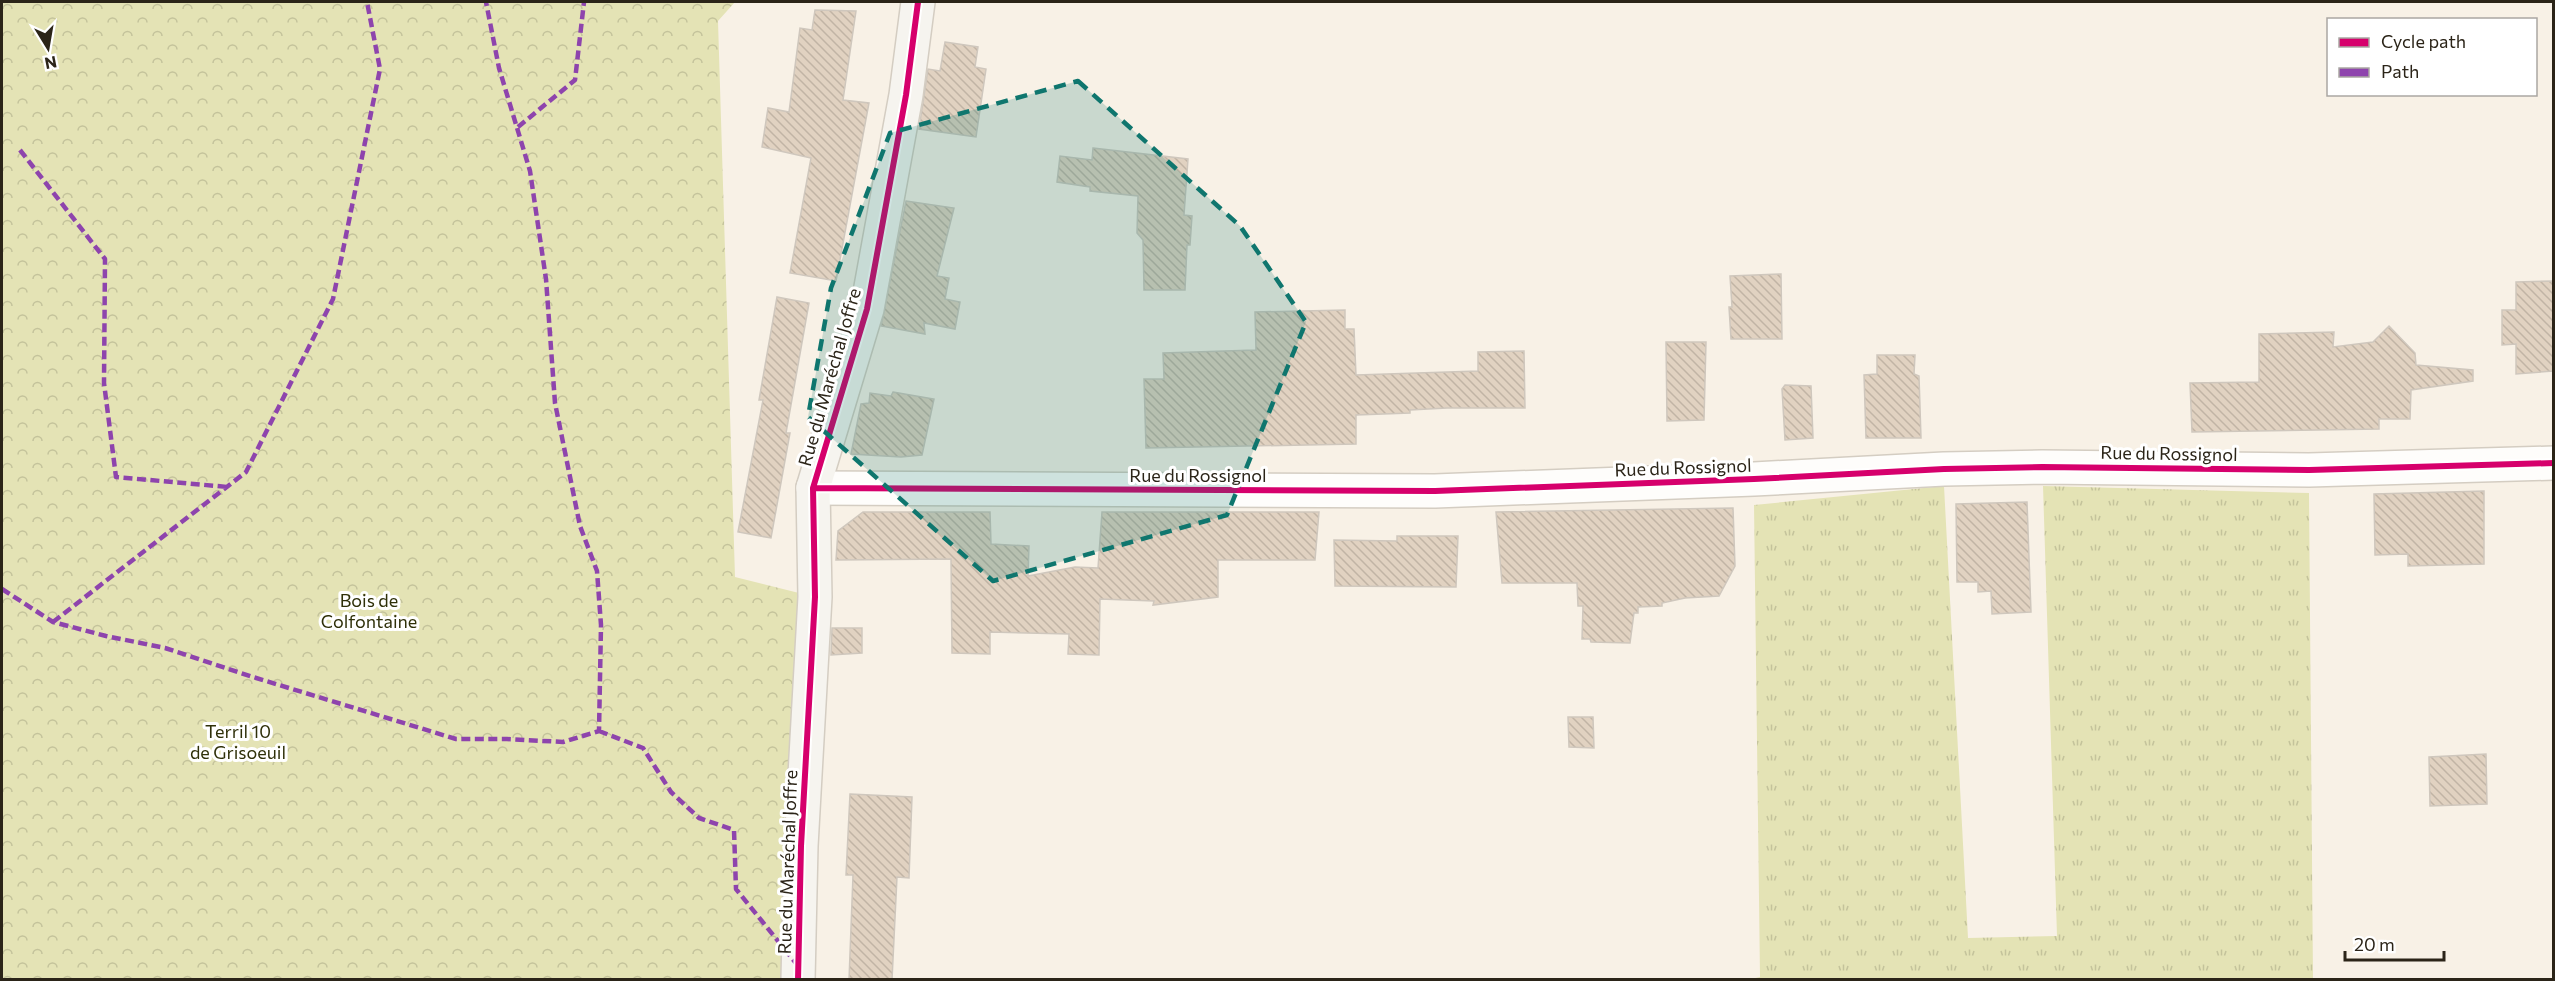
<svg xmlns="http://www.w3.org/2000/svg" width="2555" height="981" viewBox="0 0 2555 981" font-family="Commissioner,sans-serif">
  <defs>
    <pattern id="grass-tufts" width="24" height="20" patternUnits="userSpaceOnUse" patternTransform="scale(1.5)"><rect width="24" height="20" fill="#e4e3b5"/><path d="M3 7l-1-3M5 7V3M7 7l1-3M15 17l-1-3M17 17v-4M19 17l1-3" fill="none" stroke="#c4c39b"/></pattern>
    <pattern id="forest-crowns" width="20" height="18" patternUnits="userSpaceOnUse" patternTransform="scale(1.5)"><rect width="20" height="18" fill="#e4e3b5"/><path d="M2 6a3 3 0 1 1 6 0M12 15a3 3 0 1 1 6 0" fill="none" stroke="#c4c39b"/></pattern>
    <pattern id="building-back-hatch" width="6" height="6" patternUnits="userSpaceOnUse" patternTransform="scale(1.5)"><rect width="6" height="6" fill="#e1d2c1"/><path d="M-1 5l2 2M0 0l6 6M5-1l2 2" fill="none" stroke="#c1b4a5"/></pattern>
  </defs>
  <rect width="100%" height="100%" fill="#f8f1e6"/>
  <!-- grass -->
  <path fill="url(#grass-tufts)" d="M 1944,486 L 1968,938 L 2057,936 L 2043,486 L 2309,493 L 2313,979 L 1751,979 L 1760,977 L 1754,505 Z"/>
  <!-- forest -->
  <path fill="url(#forest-crowns)" d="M 2,2 L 735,2 L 718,21 L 735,577 L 815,597 L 798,979 L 2,980 Z"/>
  <!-- building -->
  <path fill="url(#building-back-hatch)" stroke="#cfc7bd" stroke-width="1.5" d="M 815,10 L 856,11 L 843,100 L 869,103 L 836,281 L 790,273 L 811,158 L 762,147 L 768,108 L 789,112 L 800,28 L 812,30 Z
    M 945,42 L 978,47 L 975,67 L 986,69 L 976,137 L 919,129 L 928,69 L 940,71 Z
    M 1093,148 L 1188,159 L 1184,215 L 1192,216 L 1190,245 L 1187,245 L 1185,290 L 1144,290 L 1143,240 L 1137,233 L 1138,196 L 1090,191 L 1090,187 L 1057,182 L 1060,156 L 1092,160 Z
    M 906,201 L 954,208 L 937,276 L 949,278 L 945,299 L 960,302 L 955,329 L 924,323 L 925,334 L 881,326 Z
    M 1781,274 L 1782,339 L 1731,339 L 1729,307 L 1732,307 L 1730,276 Z
    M 2553,281 L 2553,371 L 2516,374 L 2516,344 L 2502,345 L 2502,310 L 2516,310 L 2516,282 Z
    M 777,297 L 809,303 L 786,433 L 790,433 L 771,538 L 738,532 L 763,400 L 759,400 Z
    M 1345,310 L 1345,329 L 1354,329 L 1356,375 L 1478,371 L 1478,352 L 1524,351 L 1525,408 L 1447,408 L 1410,410 L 1410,413 L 1356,415 L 1356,444 L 1146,448 L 1144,379 L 1164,379 L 1163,353 L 1256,350 L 1255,312 Z
    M 2389,326 L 2415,353 L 2416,365 L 2473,370 L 2473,381 L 2411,390 L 2410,419 L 2379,419 L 2379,429 L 2192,432 L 2190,383 L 2259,382 L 2259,334 L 2334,332 L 2333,347 L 2373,342 Z
    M 1666,342 L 1706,342 L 1704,420 L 1667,421 Z
    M 1877,355 L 1915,355 L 1914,374 L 1919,376 L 1921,438 L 1866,438 L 1864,375 L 1877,374 Z
    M 1785,385 L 1811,386 L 1813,438 L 1785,440 L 1782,389 Z
    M 893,392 L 934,399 L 922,455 L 901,457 L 851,454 L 861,404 L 869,403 L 870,393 L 891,396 Z
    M 2484,491 L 2484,564 L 2408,566 L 2408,554 L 2375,555 L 2374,494 Z
    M 2027,502 L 2031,612 L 1992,614 L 1991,591 L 1978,592 L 1978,582 L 1957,582 L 1956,504 Z
    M 1733,508 L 1735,566 L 1719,596 L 1685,598 L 1662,603 L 1662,606 L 1638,607 L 1638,613 L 1634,613 L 1630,643 L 1591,642 L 1590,639 L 1582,639 L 1583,606 L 1578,606 L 1577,583 L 1502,583 L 1496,512 Z
    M 863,512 L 990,512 L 991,544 L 1029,546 L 1028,576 L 1075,567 L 1098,568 L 1102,512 L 1319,512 L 1315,560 L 1218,560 L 1218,597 L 1153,605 L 1154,601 L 1100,599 L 1099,655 L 1068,654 L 1069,634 L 990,632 L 990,654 L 952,653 L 951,559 L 836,560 L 838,531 Z
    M 1397,536 L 1458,536 L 1456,587 L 1335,586 L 1334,540 L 1397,541 Z
    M 832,628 L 862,628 L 862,653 L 831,655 Z
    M 1568,717 L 1593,717 L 1594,748 L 1569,747 Z
    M 2486,754 L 2487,804 L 2430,806 L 2429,757 Z
    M 850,794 L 912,797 L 909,878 L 897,877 L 892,980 L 849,980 L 853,875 L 846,875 Z"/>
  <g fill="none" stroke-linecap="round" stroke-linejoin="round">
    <!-- street casing -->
    <g stroke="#d4cdc2" stroke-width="36">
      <path id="street" d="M 813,488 L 1435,491 L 1754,479 L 1944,469 L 2042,467 L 2309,470 L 2554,463"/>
    </g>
    <!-- secondary casing -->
    <g stroke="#d4cdc2" stroke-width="36">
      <path id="secondary" d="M 798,980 L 801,846 L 815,597 L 813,488 L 867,309 L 906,95 L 918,2"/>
    </g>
    <!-- street -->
    <use href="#street" stroke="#fefdfb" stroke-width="33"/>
    <!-- secondary -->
    <use href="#secondary" stroke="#f6f4ef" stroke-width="33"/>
    <!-- quiet -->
    <path stroke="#8e44ad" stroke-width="4.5" stroke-dasharray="9 4.5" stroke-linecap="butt" d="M 518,127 L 575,80 L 584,2
      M 20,150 L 105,259 L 104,383 L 116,477 L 228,487
      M 2,589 L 53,622 L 106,636 L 165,648 L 253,677 L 456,739 L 507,739 L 563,742 L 599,731 L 601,625 L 597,571 L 580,526 L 555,403 L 546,279 L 530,171 L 499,68 L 486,2
      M 53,622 L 246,472 L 333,299 L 380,69 L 367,2
      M 599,731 L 643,748 L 671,792 L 699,818 L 734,830 L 736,889 L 799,967"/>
    <!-- cycleway casing -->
    <g stroke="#fff" stroke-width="10">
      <path id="cycleway" d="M 813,488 L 1435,491 L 1754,479 L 1944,469 L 2042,467 L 2309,470 L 2554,463
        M 798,980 L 801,846 L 815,597 L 813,488 L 867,309 L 906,95 L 918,2"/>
    </g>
    <!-- cycleway -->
    <use href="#cycleway" stroke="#d6006c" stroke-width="6"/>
  </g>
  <!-- marked area -->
  <path fill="#0f766e" fill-opacity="0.2" stroke="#0f766e" stroke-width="4.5" stroke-dasharray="12 8" stroke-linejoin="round" d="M 1078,81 L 1240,226 L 1306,322 L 1227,515 L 993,581 L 808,417 L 831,288 L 890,133 Z"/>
  <g text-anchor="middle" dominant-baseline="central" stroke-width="6" stroke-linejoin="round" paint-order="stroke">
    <!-- street labels -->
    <g font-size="18" fill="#2b2418" stroke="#fff">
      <text transform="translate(829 377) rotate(-74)">Rue du Maréchal Joffre</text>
      <text transform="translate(2169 453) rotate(1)">Rue du Rossignol</text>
      <text transform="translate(1683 467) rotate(-2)">Rue du Rossignol</text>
      <text x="1198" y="475">Rue du Rossignol</text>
      <text transform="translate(787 862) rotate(-88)">Rue du Maréchal Joffre</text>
    </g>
    <!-- park labels -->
    <g font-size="18" fill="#2f3009" stroke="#fff">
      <text x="369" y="600">Bois de<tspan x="369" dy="21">Colfontaine</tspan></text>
      <text x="238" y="731">Terril 10<tspan x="238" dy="21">de Grisoeuil</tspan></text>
    </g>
  </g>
  <!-- border -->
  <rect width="2555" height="981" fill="none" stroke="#2b2418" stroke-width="6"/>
  <!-- legend -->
  <rect x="2327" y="18" width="210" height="78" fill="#ffffff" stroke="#aaa7a3" stroke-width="1.5"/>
  <rect x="2339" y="38" width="30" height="9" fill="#d6006c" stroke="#aaa7a3" stroke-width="1.5"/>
  <text x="2381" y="48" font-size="18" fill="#2b2418">Cycle path</text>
  <rect x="2339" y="68" width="30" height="9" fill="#8e44ad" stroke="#aaa7a3" stroke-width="1.5"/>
  <text x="2381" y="78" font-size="18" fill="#2b2418">Path</text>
  <!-- north arrow -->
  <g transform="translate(48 48) rotate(169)" stroke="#ffffff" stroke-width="4.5" paint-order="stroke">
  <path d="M0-4.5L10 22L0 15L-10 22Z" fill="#2b2418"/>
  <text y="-9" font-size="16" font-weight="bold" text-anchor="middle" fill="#2b2418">N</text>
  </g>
  <!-- scale -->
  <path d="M2345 951v9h99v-9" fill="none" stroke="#2b2418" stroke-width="3"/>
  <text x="2354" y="951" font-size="18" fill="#2b2418" stroke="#ffffff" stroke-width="4.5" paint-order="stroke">20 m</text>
</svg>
